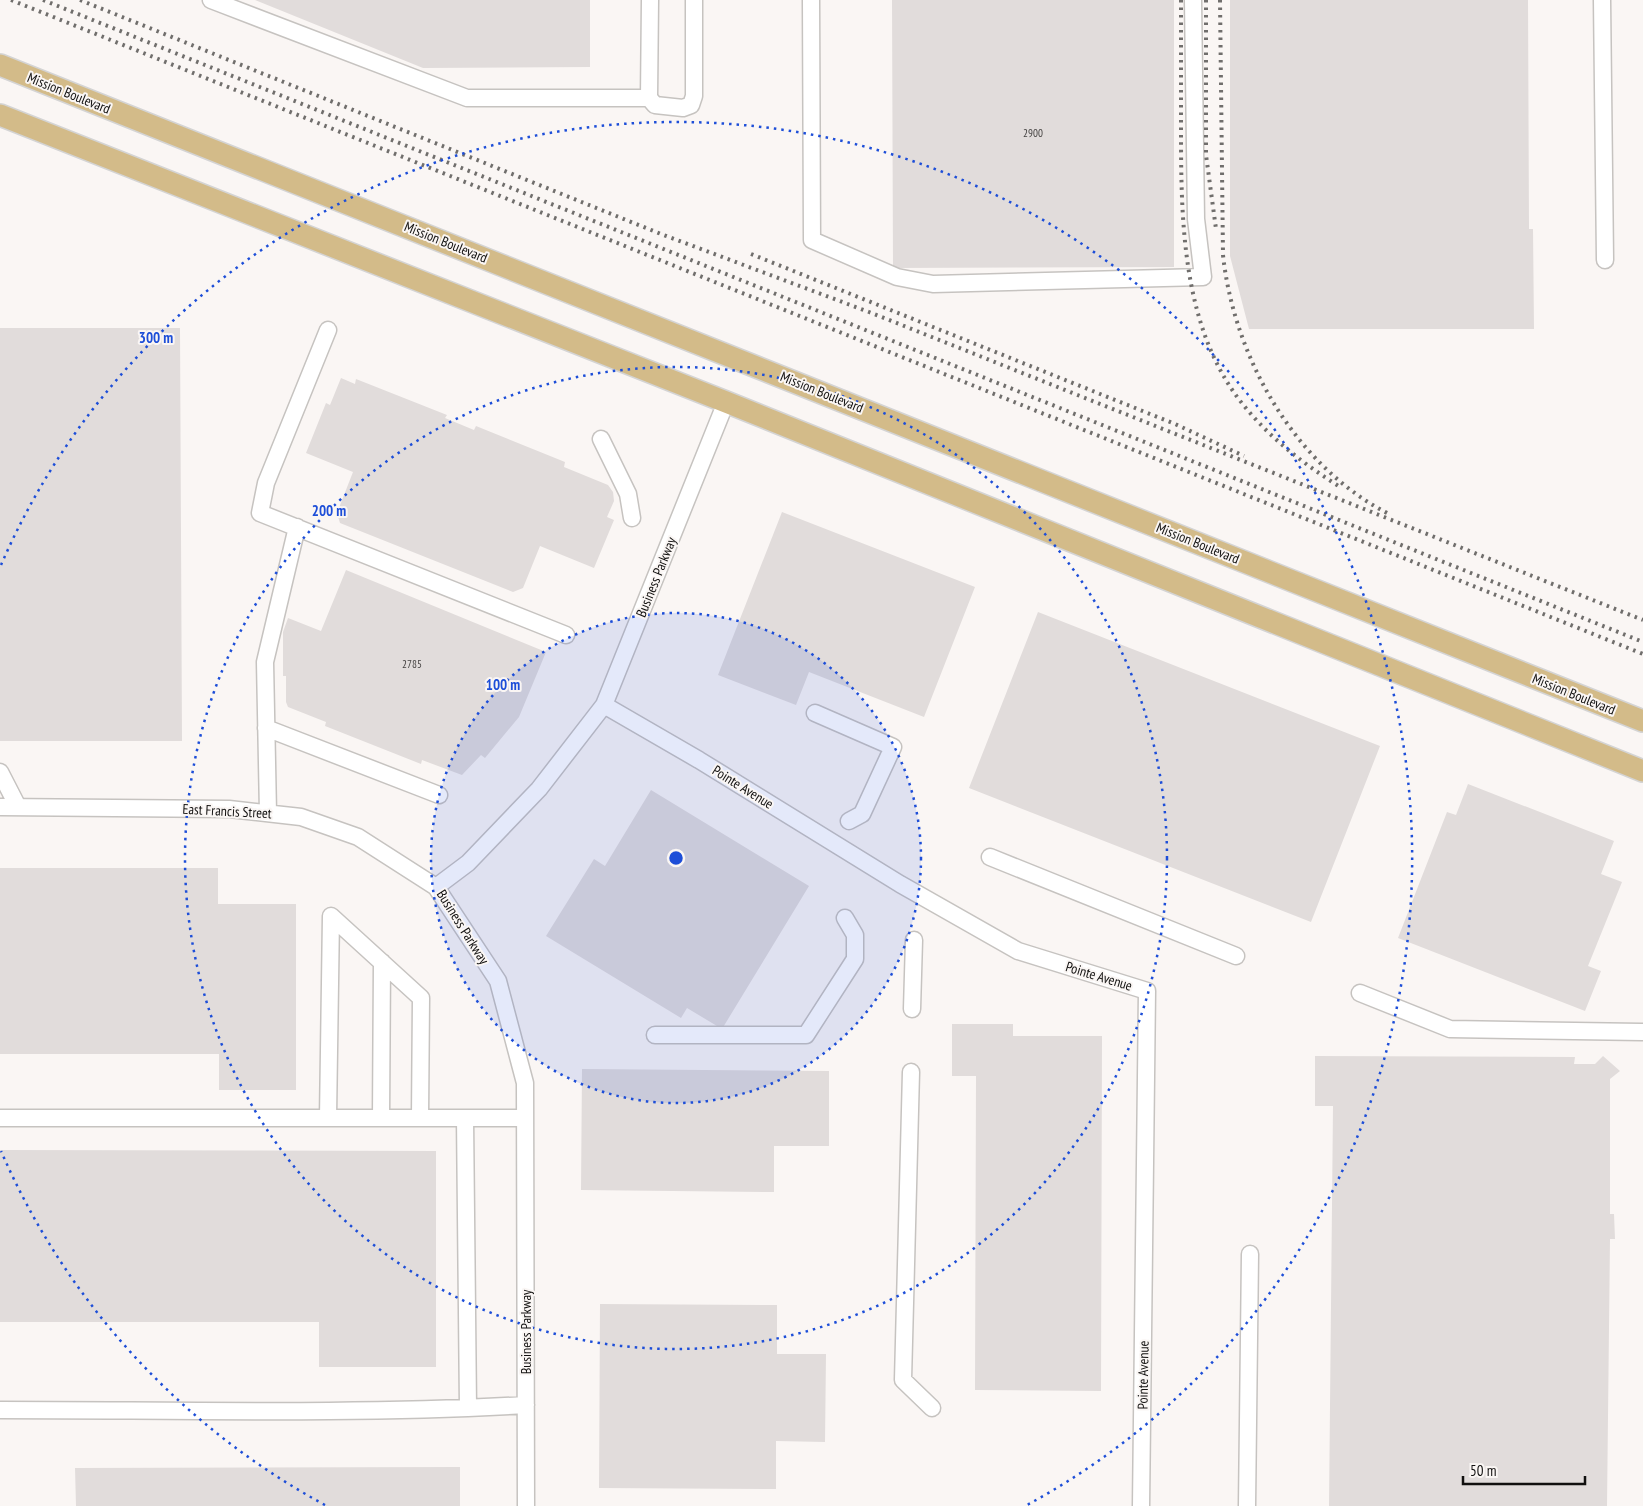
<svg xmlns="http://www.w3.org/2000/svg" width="1643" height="1506" viewBox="0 0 1643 1506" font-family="'PT Sans Narrow',sans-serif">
  <rect width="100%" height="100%" fill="#faf6f4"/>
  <!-- building -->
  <path fill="#e1dcdb" d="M 255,0 L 590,0 L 590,67 L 423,68 Z
    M 892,0 L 1174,0 L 1174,267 L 893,268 Z
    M 1230,0 L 1528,0 L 1529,229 L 1533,229 L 1534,329 L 1249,329 L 1230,256 Z
    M 0,328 L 180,328 L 182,741 L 0,741 Z
    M 341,378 L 355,384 L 356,379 L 447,415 L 445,418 L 474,430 L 476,426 L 565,462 L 564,467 L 608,485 L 613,492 L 614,501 L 607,517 L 614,520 L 594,568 L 540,546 L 523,588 L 513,592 L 340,523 L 337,513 L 353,472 L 306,453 L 326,403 L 330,405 Z
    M 782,512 L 975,587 L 924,717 L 809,672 L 796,705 L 718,675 Z
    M 346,570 L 546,652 L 519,717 L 485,758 L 481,755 L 462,775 L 422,760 L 421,764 L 325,726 L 326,722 L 288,707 L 286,702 L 286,676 L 283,676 L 283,632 L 288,618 L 321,631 Z
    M 1038,612 L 1380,746 L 1311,922 L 969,788 Z
    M 1468,784 L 1614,841 L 1601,874 L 1622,882 L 1588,966 L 1601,971 L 1585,1011 L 1398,938 L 1447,812 L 1456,815 Z
    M 651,790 L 809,886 L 722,1029 L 687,1008 L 681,1018 L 546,936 L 594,859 L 605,866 Z
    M 0,868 L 218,868 L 218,904 L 296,904 L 296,1090 L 219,1090 L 219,1054 L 0,1054 Z
    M 952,1024 L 1013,1024 L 1013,1036 L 1102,1036 L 1101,1391 L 975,1390 L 976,1076 L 952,1076 Z
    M 1315,1056 L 1575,1057 L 1574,1064 L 1595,1064 L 1603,1056 L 1620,1071 L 1610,1079 L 1610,1214 L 1614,1214 L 1615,1239 L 1610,1239 L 1607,1506 L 1329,1506 L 1333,1106 L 1315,1106 Z
    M 582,1069 L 829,1071 L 829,1146 L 774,1146 L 774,1192 L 581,1190 Z
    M 0,1150 L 436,1151 L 436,1367 L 319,1367 L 319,1322 L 0,1322 Z
    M 600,1304 L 777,1305 L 777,1354 L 826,1354 L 825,1442 L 776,1441 L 776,1489 L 599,1488 Z
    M 460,1467 L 460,1506 L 76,1506 L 75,1468 Z"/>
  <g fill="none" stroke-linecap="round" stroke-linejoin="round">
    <!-- minor casing -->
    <g stroke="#c6c3c0" stroke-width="19">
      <path id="minor" d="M 211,0 L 467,98 L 649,98
        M 650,0 L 649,98 L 655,105 L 683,108 L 691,105 L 694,96 L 694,0
        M 811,0 L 812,240 L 897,277 L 933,284 L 1203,277 L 1196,219 L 1193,0
        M 1602,0 L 1605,260
        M 328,330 L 266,483 L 260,513 L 566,635
        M 601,439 L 628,494 L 632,518
        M 604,705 L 699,760 L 900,884 L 1018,951 L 1147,991 L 1141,1506
        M 815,713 L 893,747 L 862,814 L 849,821
        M 266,728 L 439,795
        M 0,772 L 18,807
        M 0,807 L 229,809 L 301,817 L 358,837 L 436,887
        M 268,813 L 265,662 L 297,527
        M 990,857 L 1236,956
        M 1360,993 L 1450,1029 L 1642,1032
        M 912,1009 L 914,940
        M 655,1035 L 806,1035 L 855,959 L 855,935 L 845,918
        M 911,1072 L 903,1380 L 932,1408
        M 0,1118 L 525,1118
        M 328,1118 L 331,916 L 421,998 L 420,1118
        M 381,1118 L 382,962
        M 465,1118 L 468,1408
        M 0,1410 C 175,1410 351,1415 526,1405
        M 526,1506 L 525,1083 L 498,981 L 436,887 L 468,863 L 539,789 L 604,705 L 726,402
        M 1247,1506 L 1250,1254"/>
    </g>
    <!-- major casing -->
    <g stroke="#d4d4d4" stroke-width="24">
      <path id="major" d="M 0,65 L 1643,721
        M 0,115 L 726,402 L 1643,771"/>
    </g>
    <!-- minor -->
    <use href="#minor" stroke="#fff" stroke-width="16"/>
    <!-- major -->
    <use href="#major" stroke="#d3bb89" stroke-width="21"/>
    <!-- rail -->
    <path stroke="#706e6c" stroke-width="4" stroke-dasharray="2.5 5" stroke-linecap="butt" d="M 11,0 L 1643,654
      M 43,0 L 1643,642
      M 80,0 L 661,234 L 869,312 L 1643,620
      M 1181,0 C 1181,43 1181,86 1181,129 C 1181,222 1182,331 1245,407 C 1272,440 1304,464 1340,487
      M 1206,0 L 1206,155 L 1216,229
      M 1220,0 L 1223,255 C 1234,358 1296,468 1391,515
      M 751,254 L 1175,424 L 1244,456"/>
  </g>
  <!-- distance rings -->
  <circle cx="676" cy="858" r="245" fill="#1d4ed8" fill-opacity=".12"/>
  <g fill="none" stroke="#1d4ed8" stroke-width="2.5" stroke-dasharray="2.5 5">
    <circle cx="676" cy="858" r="245"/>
    <circle cx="676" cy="858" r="491"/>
    <path d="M325 1505A736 736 0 0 1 1 1151M1 565A736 736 0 1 1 1027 1505"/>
  </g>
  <g text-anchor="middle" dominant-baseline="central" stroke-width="4" stroke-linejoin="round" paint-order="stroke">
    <!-- number labels -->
    <g font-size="11" fill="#454342">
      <text x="1033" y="133">2900</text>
      <text x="412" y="664">2785</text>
    </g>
    <!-- street labels -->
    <g font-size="14" fill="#11100f" stroke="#faf6f4">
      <text transform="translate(69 93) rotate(22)">Mission Boulevard</text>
      <text transform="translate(446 242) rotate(22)">Mission Boulevard</text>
      <text transform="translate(822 392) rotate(22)">Mission Boulevard</text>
      <text transform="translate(1198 543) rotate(22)">Mission Boulevard</text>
      <text transform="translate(656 577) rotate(-68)">Business Parkway</text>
      <text transform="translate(1574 694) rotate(22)">Mission Boulevard</text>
      <text transform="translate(743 787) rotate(32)">Pointe Avenue</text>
      <text transform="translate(227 811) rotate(3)">East Francis Street</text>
      <text transform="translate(463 927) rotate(58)">Business Parkway</text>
      <text transform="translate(1099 976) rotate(17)">Pointe Avenue</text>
      <text transform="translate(526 1332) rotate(-90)">Business Parkway</text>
      <text transform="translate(1143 1375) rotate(-89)">Pointe Avenue</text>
    </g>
  </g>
  <circle cx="676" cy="858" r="8" fill="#1d4ed8" stroke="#faf6f4" stroke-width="2.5"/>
  <g font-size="15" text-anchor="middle" font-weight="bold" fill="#1d4ed8" stroke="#faf6f4" stroke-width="4" stroke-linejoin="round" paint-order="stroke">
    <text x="156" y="343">300 m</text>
    <text x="329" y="516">200 m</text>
    <text x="503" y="690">100 m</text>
  </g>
  <!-- scale -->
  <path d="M1463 1476v8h122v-8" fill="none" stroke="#11100f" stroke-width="2.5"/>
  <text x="1470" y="1476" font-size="15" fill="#11100f" stroke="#faf6f4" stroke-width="4" paint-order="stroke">50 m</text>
</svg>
